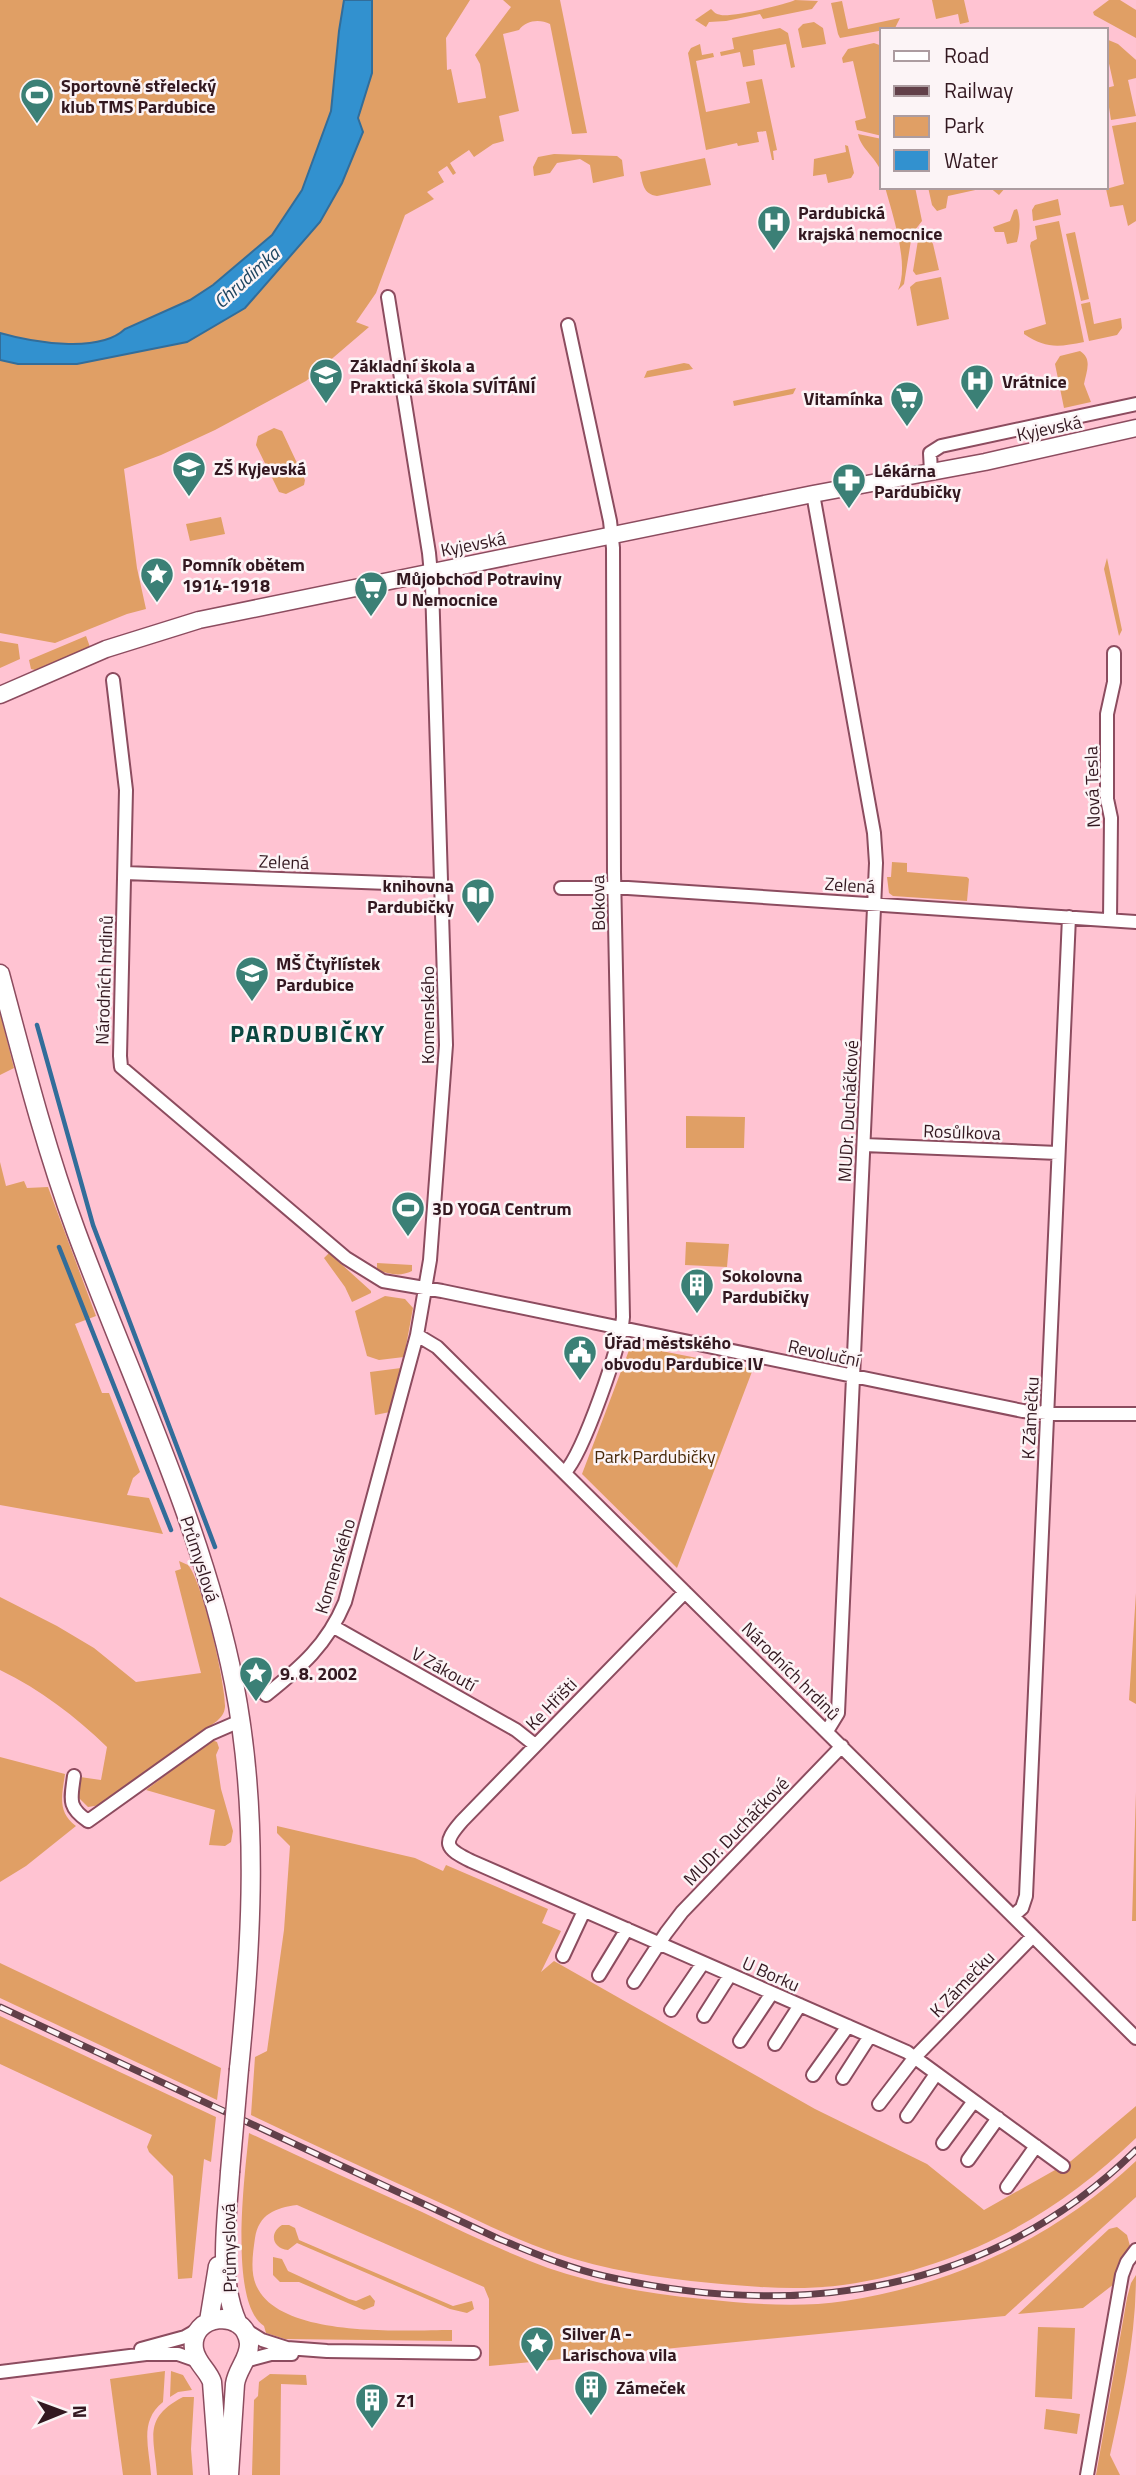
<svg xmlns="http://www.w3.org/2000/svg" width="1136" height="2475" viewBox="0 0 1136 2475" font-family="'Titillium Web',sans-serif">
  <rect width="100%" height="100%" fill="#ffc3d2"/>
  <!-- green -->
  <path fill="#e09f65" d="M 0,0 L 344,0 L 339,31 L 331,111 L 302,190 L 272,235 L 213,285 L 190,300 L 125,329 C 99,354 31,342 0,333 Z
    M 372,0 L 470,0 L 446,38 L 447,70 L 451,69 L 458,103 L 486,98 L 480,64 L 475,55 L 511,7 L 503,0 L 560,0 L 587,133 L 572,134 L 550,24 C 540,19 526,20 519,30 L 503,34 L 519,111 L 499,116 L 504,141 L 493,144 L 474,157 L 469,150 L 450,163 L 456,173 L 453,175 L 447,166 L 438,172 L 444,182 L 427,192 L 434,199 L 405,215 L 376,293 L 356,322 L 369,327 L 306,381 L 215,430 L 161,455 L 124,469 L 137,568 L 146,609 L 127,614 L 55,643 L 0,633 L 0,360 L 18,364 L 77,364 L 187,342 L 320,222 L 342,183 L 363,132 L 358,118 L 372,73 Z
    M 795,0 L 818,1 L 812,9 L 763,19 L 760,14 L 726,21 L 709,22 L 706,27 L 695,20 L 711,9 C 715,13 716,14 721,15 C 732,17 785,5 795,0 Z
    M 932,0 L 964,0 L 969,22 L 960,24 L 958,14 L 936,19 Z
    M 1109,0 L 1120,0 L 1136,10 L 1136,38 L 1094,15 L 1093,12 Z
    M 842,1 L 848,29 L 900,18 L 895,28 L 840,38 L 838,34 L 831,3 Z
    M 814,22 L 823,28 L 826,44 L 802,48 L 798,29 L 803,24 Z
    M 780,28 L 788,33 L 795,67 L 791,68 L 786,44 L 753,50 L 755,65 L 743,67 L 740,52 L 721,56 L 720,52 L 734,49 L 732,38 Z
    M 1106,39 L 1118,44 L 1136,60 L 1136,78 L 1128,80 L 1136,116 L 1111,120 L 1106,88 L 1114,86 L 1106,50 Z
    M 874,43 L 882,46 L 882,136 L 857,130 L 855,121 L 866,118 L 853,61 L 843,63 L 842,58 L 848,49 Z
    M 700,44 L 702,55 L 713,53 L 714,57 L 696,61 L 706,112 L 750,103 L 746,82 L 762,79 L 777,150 L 773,151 L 774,160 L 772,160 L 766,131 L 757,132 L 759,142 L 738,146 L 737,143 L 706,150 L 688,53 L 691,48 Z
    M 1136,122 L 1136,221 L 1128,226 L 1123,205 L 1110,207 L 1106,189 L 1124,184 L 1112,126 Z
    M 858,134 L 882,139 L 882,175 C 878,158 861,150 858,134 Z
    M 845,145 L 848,146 L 854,173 L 851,178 L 828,183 L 826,174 L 813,176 L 814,159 L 846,152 Z
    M 554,154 L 617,156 L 622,160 L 624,176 L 593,183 L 590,165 L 580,159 L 557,163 L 550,173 L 534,176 L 533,167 L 538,157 Z
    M 705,158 L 711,185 L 657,196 C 643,194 643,184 640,172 Z
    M 885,187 L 915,187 L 922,221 L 912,234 L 904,284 L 898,290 C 910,265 892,213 885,187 Z
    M 928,187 L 1006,187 L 999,195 L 989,187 L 948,196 L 946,208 L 937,211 L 932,205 Z
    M 1058,199 L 1061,215 L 1033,221 L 1032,210 L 1035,205 Z
    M 1017,209 C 1021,220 1020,231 1017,242 L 1007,244 L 1004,232 L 995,232 L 993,227 L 1010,221 L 1014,210 Z
    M 1059,221 L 1084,342 C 1059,347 1046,349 1024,334 L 1024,331 L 1046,324 L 1030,246 L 1031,242 L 1037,239 L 1035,226 Z
    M 923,228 L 933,244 L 939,270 L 916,275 L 913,271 L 919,234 Z
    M 1075,232 L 1089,299 L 1081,301 L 1066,234 Z
    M 941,277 L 949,319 L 917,326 L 910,287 L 916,282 Z
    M 1090,302 L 1094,324 L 1121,318 L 1122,328 L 1117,335 L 1089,341 L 1081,304 Z
    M 1080,351 C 1093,359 1086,372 1084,384 L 1091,402 L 1064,408 L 1055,364 L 1060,356 Z
    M 684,363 L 689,364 L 693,369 L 644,378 L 647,371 Z
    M 796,388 L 793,394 L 734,406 L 733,401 Z
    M 274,428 L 282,431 L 305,480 L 304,485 L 286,494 L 279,492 L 256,445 L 258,436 Z
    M 221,517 L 225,534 L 190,541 L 186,524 Z
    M 1107,558 L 1122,630 L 1119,636 L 1104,569 Z
    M 86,636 L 90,647 L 35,670 L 31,669 L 29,660 Z
    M 0,641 L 18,644 L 20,659 L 0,668 Z
    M 892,862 L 907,863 L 907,872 L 967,877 L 969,879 L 967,901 L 893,896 L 889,893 L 887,877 L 891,877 Z
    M 0,1013 L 14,1068 L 0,1075 Z
    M 686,1116 L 745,1117 L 744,1148 L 686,1148 Z
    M 0,1162 L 6,1186 L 24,1181 L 27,1188 L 48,1187 L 96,1316 L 75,1324 L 102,1393 L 109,1393 L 140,1472 L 133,1478 L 127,1495 L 149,1498 L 163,1534 L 0,1505 Z
    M 686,1242 L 729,1244 L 727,1267 L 685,1265 Z
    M 329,1253 L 371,1291 L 371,1293 L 352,1302 L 345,1287 L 324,1258 Z
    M 377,1263 L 412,1265 L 412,1271 C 400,1277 389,1274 377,1270 Z
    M 385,1296 L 405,1299 L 413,1308 L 404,1357 L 379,1360 L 367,1356 L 355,1311 Z
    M 631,1345 L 753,1369 L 677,1568 L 582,1474 Z
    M 401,1368 L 390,1412 L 375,1415 L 370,1372 Z
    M 179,1561 L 188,1565 C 202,1580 226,1685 225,1707 C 224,1714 222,1716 217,1721 L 101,1805 L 88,1807 L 77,1796 L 80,1777 L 101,1780 L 107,1747 C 75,1716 41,1690 0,1670 L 0,1597 L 57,1626 L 94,1648 L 136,1682 L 201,1673 L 175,1571 L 181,1569 Z
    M 1136,1593 L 1136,1704 L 1129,1700 Z
    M 212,1740 L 217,1742 L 219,1748 L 216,1755 L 221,1789 L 233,1831 L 231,1842 L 225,1846 L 209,1845 L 215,1810 L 146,1790 Z
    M 0,1757 L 65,1774 C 62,1795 57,1812 76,1826 L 26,1866 L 0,1882 Z
    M 1136,1792 L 1136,1921 L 1132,1921 Z
    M 277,1826 L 415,1858 L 443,1871 L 446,1865 L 548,1909 L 542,1923 L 561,1931 L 541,1972 L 554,1961 L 815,2109 L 927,2164 L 984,2210 L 1071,2161 L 1136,2106 L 1136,2138 C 1052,2219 959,2268 843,2285 C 799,2291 754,2287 711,2283 C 657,2278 606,2270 555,2253 C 513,2239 474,2218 434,2200 C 373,2172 312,2144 251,2115 L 255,2057 L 267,2051 L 284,1930 L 290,1846 L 277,1833 Z
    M 0,1963 L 221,2068 L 217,2100 L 0,1998 Z
    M 0,2016 L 216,2117 L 211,2162 L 204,2159 L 192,2278 L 178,2279 L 173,2176 L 149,2152 L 147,2147 L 152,2135 L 0,2064 Z
    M 249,2133 C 306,2160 364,2186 422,2212 C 463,2232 505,2252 548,2268 C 598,2285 650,2294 703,2299 C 749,2304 799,2308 845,2301 C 955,2284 1056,2237 1136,2161 L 1136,2197 L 1005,2316 L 489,2366 L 489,2299 L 484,2287 L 297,2205 C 275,2208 259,2214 255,2238 C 253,2252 250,2271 256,2285 C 279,2339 404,2330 452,2330 L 452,2341 L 285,2339 L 266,2333 L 264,2326 C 228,2303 245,2173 249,2133 Z
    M 282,2225 L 289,2225 L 295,2228 L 299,2240 L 453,2306 L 472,2301 L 474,2309 L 467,2313 L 450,2309 L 297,2243 L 288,2250 C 272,2248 269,2233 282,2225 Z
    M 1117,2227 L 1127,2235 L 1130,2246 L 1118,2265 L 1114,2284 L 1083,2308 L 1018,2314 L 1109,2229 Z
    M 273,2257 L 282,2259 L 288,2271 L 349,2299 L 356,2301 L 370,2295 L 375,2301 L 374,2306 L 364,2310 L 299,2282 L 280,2282 L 273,2275 Z
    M 1136,2275 C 1136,2337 1123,2395 1110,2455 L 1120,2475 L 1096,2475 L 1127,2298 L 1131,2283 Z
    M 1038,2327 L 1075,2328 L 1072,2399 L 1035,2397 Z
    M 165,2371 L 163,2402 C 139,2421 149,2447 151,2475 L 123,2475 L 110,2379 Z
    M 171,2371 L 183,2375 L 192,2390 L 178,2392 L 170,2397 Z
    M 270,2374 L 306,2375 L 307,2385 L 281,2384 L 280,2475 L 252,2475 L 254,2400 L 258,2396 L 259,2382 Z
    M 183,2397 L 194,2397 L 191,2449 L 193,2475 L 157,2475 C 154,2436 143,2418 183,2397 Z
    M 1046,2409 L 1080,2414 L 1077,2434 L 1044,2429 Z"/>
  <!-- water -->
  <path fill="#3291cf" stroke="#326d9a" stroke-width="2" d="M 344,0 L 372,0 L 372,73 L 358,118 L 363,132 L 342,183 L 320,222 L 245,308 L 187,342 L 77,364 L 18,364 L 0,360 L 0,333 C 31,342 99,354 125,329 L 190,300 L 213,285 L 272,235 L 302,190 L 331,111 L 339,31 Z"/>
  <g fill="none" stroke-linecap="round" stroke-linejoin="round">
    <!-- stream -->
    <path stroke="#326d9a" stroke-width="4.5" d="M 37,1025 L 93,1225 L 215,1547
      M 59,1247 L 171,1530"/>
    <!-- minor casing -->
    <g stroke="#8c4c5f" stroke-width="16">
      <path id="minor" d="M 931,472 L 930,453 L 941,446 L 1136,404
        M 813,494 L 874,833 L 876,863 L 838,1713 L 827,1731
        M 113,680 L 126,790 L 120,1056 L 121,1067 L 346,1258 L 383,1281 L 442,1291 L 1023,1411 L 1058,1414 L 1136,1414
        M 125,873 L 442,885
        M 561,888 L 628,888 L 1136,922
        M 1110,920 L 1111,818 L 1107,799 L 1107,714 L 1114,682 L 1114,653
        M 864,1145 L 1058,1153
        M 417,1335 L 437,1347 L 1136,2038
        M 565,1472 C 583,1453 621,1345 623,1317 L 614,872 L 613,548 L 610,521 L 568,325
        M 685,1592 L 462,1821 C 442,1844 445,1848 471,1861 L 907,2052 L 1063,2166
        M 334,1627 L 516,1730 L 535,1745
        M 266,1695 C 301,1667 327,1645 345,1602 L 417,1335 L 430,1260 L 446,1045 L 432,585 L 429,553 L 388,297
        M 74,1776 C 71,1799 67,1807 88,1821 L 210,1734 L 240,1721
        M 1013,1916 L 1022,1908 L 1026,1896 L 1069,917
        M 563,1956 L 584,1911
        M 599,1975 L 627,1929
        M 634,1982 L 666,1933 L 682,1912 L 842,1746
        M 671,2010 L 703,1963
        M 704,2016 L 730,1975
        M 740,2041 L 772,1993
        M 775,2044 L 800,2005
        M 813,2075 L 848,2026
        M 843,2078 L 870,2036
        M 879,2104 L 915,2057 L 1033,1936
        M 907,2116 L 936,2074
        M 943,2143 L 974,2101
        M 968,2160 L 998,2118
        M 1007,2187 L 1036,2146
        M 244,2329 L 262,2340 L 287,2348 L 327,2351 L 474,2353
        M 141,2349 L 185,2337 L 199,2329
        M 245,2361 L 271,2354 L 292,2354
        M 0,2372 L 146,2354 L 178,2354 L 198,2361
        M 1087,2475 L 1122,2275 L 1127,2262 L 1136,2250"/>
    </g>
    <!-- tertiary casing -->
    <g stroke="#8c4c5f" stroke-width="19">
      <path id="tertiary" d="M 0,695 L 106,649 L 199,620 L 813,494 L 985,462 L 1136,428"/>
    </g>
    <!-- secondary casing -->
    <g stroke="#8c4c5f" stroke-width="21">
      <path id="secondary" d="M 0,974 C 23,1060 45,1147 76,1231 C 131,1380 203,1526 234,1683 C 259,1811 252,1940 239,2069
        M 230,2172 C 227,2221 217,2278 238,2324
        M 209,2321 L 218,2266
        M 219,2475 L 212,2382 C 208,2370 196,2363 194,2349 C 189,2314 245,2307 249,2343 C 250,2358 237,2369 235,2384 L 229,2475"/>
    </g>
    <!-- minor -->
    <use href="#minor" stroke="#fff" stroke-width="12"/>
    <!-- tertiary -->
    <use href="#tertiary" stroke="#fff" stroke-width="16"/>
    <!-- secondary -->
    <use href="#secondary" stroke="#fff" stroke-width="18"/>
    <!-- rail casing -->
    <g stroke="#624049" stroke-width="7">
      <path id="rail" d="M 0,2007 L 499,2239 C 534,2253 568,2268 604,2276 C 798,2321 991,2293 1136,2150"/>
    </g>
    <!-- rail -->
    <use href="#rail" stroke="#fcf4f6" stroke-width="4.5" stroke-dasharray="13" stroke-linecap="butt"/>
    <!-- secondary-bridge casing -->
    <g stroke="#8c4c5f" stroke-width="21" stroke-linecap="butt">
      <path id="secondary-bridge" d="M 230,2172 L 239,2069"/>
    </g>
    <!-- secondary-bridge -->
    <use href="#secondary-bridge" stroke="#fff" stroke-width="18"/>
  </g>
  <!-- icons -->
  <defs>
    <g id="stadium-pin" transform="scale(1.75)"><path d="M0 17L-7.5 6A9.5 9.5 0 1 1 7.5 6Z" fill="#3b8076" stroke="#fcf4f6"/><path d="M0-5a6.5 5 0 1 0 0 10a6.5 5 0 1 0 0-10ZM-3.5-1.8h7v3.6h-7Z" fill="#fff"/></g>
    <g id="hospital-pin" transform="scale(1.75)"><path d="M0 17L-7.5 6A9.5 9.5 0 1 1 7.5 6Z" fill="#3b8076" stroke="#fcf4f6"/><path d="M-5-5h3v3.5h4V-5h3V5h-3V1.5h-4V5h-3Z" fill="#fff"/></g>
    <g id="school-pin" transform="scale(1.75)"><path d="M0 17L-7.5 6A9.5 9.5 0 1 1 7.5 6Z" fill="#3b8076" stroke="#fcf4f6"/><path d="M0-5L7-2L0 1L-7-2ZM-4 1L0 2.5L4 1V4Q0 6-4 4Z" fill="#fff"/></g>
    <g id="supermarket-pin" transform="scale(1.75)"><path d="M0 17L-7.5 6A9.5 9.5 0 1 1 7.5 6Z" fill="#3b8076" stroke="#fcf4f6"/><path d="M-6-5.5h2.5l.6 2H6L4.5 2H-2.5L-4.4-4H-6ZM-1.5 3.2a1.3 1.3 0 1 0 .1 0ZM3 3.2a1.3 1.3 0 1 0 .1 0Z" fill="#fff"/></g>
    <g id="pharmacy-pin" transform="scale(1.75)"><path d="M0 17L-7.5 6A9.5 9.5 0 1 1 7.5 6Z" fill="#3b8076" stroke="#fcf4f6"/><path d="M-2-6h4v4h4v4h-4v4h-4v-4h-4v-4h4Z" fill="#fff"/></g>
    <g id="sight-pin" transform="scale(1.75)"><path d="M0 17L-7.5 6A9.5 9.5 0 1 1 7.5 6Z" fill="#3b8076" stroke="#fcf4f6"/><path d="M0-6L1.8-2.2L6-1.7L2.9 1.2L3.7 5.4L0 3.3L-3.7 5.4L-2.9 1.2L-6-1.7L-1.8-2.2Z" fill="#fff"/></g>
    <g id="library-pin" transform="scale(1.75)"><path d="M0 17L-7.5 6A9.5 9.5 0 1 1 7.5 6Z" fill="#3b8076" stroke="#fcf4f6"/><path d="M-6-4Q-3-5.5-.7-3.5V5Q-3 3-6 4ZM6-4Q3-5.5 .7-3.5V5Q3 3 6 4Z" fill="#fff"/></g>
    <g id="building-pin" transform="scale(1.75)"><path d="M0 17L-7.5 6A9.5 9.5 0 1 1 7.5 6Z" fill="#3b8076" stroke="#fcf4f6"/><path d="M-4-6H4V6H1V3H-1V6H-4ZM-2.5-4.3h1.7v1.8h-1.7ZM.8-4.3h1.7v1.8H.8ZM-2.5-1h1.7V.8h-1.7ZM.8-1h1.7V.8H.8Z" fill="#fff"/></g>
    <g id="civic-pin" transform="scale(1.75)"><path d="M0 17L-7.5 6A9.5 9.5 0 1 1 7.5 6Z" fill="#3b8076" stroke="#fcf4f6"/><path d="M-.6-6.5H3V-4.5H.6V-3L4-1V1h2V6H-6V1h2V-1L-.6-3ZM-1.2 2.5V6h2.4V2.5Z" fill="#fff"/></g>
  </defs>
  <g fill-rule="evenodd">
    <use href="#stadium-pin" x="37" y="95"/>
    <use href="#hospital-pin" x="774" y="222"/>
    <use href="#school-pin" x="326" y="375"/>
    <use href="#hospital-pin" x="977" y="381"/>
    <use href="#supermarket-pin" x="907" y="398"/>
    <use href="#school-pin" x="189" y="468"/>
    <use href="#pharmacy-pin" x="849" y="480"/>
    <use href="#sight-pin" x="157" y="574"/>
    <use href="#supermarket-pin" x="371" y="588"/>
    <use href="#library-pin" x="478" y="895"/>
    <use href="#school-pin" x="252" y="973"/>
    <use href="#stadium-pin" x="408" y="1208"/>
    <use href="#building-pin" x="697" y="1285"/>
    <use href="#civic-pin" x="580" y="1352"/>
    <use href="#sight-pin" x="256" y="1673"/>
    <use href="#sight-pin" x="537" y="2343"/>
    <use href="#building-pin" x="591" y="2387"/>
    <use href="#building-pin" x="372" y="2400"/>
  </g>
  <g text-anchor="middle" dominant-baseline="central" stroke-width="5" stroke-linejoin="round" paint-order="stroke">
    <!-- poi labels -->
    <g font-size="18" font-weight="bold" fill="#331820" stroke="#fcf4f6" text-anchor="start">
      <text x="61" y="85">Sportovně střelecký<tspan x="61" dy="21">klub TMS Pardubice</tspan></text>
      <text x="798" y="212">Pardubická<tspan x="798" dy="21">krajská nemocnice</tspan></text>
      <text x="350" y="365">Základní škola a<tspan x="350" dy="21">Praktická škola SVÍTÁNÍ</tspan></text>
      <text x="1002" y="381">Vrátnice</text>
      <text x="883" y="398" text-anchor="end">Vitamínka</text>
      <text x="214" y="468">ZŠ Kyjevská</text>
      <text x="874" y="470">Lékárna<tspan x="874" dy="21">Pardubičky</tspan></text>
      <text x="182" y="564">Pomník obětem<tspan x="182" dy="21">1914-1918</tspan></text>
      <text x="396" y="578">Můjobchod Potraviny<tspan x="396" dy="21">U Nemocnice</tspan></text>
      <text x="454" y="885" text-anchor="end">knihovna<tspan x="454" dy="21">Pardubičky</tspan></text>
      <text x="276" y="963">MŠ Čtyřlístek<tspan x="276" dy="21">Pardubice</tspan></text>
      <text x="432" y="1208">3D YOGA Centrum</text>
      <text x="722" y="1275">Sokolovna<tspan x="722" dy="21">Pardubičky</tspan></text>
      <text x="604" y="1342">Úřad městského<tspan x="604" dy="21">obvodu Pardubice IV</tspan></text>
      <text x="280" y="1673">9. 8. 2002</text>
      <text x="562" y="2333">Silver A -<tspan x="562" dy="21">Larischova vila</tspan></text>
      <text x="616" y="2387">Zámeček</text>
      <text x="396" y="2400">Z1</text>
    </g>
    <!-- street labels -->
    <g font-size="18" fill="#331820" stroke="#fcf4f6">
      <text transform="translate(1049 428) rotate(-12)">Kyjevská</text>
      <text transform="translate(473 544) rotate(-11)">Kyjevská</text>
      <text transform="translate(1092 787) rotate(-92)">Nová Tesla</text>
      <text transform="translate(284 862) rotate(2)">Zelená</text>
      <text transform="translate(850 885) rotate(4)">Zelená</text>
      <text transform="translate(598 903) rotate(-91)">Bokova</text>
      <text transform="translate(104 980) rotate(-88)">Národních hrdinů</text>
      <text transform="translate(427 1015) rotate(-90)">Komenského</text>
      <text transform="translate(848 1111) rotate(-87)">MUDr. Ducháčkové</text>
      <text transform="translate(962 1132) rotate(2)">Rosůlkova</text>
      <text transform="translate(824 1353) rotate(12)">Revoluční</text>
      <text transform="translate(1030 1418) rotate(-87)">K Zámečku</text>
      <text transform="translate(200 1559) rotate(72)">Průmyslová</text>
      <text transform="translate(335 1566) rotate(-73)">Komenského</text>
      <text transform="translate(444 1669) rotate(29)">V Zákoutí</text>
      <text transform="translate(791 1671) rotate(45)">Národních hrdinů</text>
      <text transform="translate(551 1704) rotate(-46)">Ke Hřišti</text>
      <text transform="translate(736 1831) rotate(-46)">MUDr. Ducháčkové</text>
      <text transform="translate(771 1974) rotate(24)">U Borku</text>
      <text transform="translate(962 1984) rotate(-46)">K Zámečku</text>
      <text transform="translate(229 2248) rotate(-91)">Průmyslová</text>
    </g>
    <!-- park labels -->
    <g font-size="18" fill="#482a0a" stroke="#fcf4f6">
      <text x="655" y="1456">Park Pardubičky</text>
    </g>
    <!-- water labels -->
    <g font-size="19" font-style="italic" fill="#1f4560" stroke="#fcf4f6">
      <text transform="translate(246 277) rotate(-42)">Chrudimka</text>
    </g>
    <!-- district labels -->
    <g font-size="24" font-weight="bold" letter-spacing="2" fill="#0a4740" stroke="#fcf4f6">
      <text x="308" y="1033">PARDUBIČKY</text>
    </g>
  </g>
  <!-- legend -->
  <rect x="880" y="28" width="228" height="161" fill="#fcf4f6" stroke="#ac9ca0" stroke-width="2"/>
  <rect x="894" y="51" width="35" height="10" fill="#ffffff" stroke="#ac9ca0" stroke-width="2"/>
  <text x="944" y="63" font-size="21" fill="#331820">Road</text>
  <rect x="894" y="86" width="35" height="10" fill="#624049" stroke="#ac9ca0" stroke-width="2"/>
  <text x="944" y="98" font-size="21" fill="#331820">Railway</text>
  <rect x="894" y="116" width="35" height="21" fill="#e09f65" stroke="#ac9ca0" stroke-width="2"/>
  <text x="944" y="133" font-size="21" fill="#331820">Park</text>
  <rect x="894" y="150" width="35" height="21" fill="#3291cf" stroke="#ac9ca0" stroke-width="2"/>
  <text x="944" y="168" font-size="21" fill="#331820">Water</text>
  <!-- north arrow -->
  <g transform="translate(63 2412) rotate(89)" stroke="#fcf4f6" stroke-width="5" paint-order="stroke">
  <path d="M0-5L12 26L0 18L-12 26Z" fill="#331820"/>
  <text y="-10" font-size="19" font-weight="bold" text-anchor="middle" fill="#331820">N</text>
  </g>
</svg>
